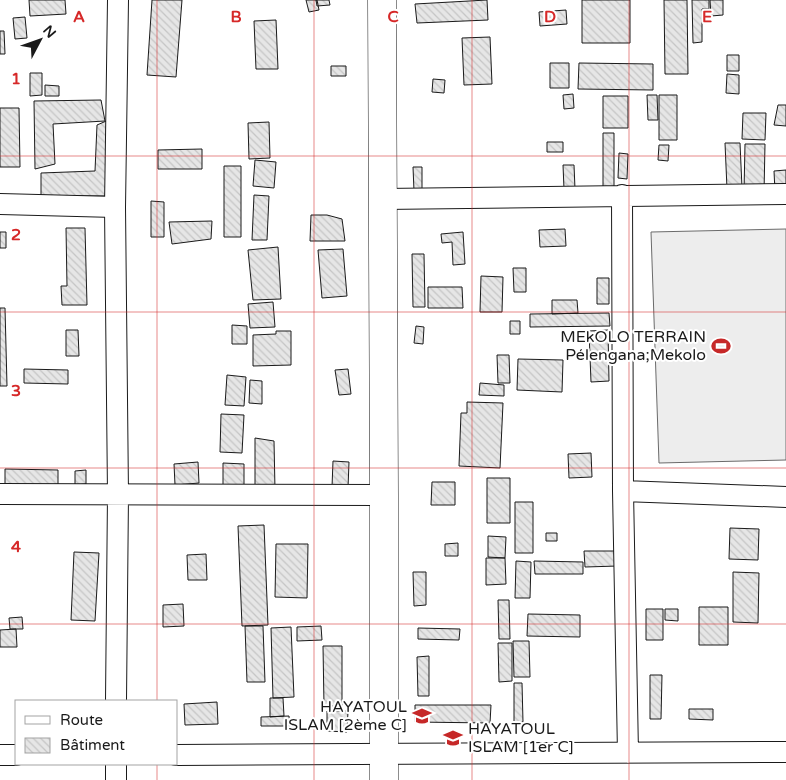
<svg xmlns="http://www.w3.org/2000/svg" width="786" height="780" viewBox="0 0 786 780" font-family="'Varela Round',sans-serif">
  <defs>
    <pattern id="building-back-hatch" width="6" height="6" patternUnits="userSpaceOnUse" patternTransform="scale(1.25)"><rect width="6" height="6" fill="#e6e6e6"/><path d="M-1 5l2 2M0 0l6 6M5-1l2 2" fill="none" stroke="#c5c5c5"/></pattern>
  </defs>
  <rect width="100%" height="100%" fill="#fff"/>
  <!-- built -->
  <path fill="#ededed" stroke="#6a6a6a" d="M 786,229 L 786,460 L 659,463 L 651,232 Z"/>
  <!-- building -->
  <path fill="url(#building-back-hatch)" stroke="#1a1a1a" d="M 29,0 L 65,0 L 66,14 L 30,16 Z
    M 152,0 L 182,0 L 176,77 L 147,75 Z
    M 306,0 L 317,0 L 319,10 L 309,12 Z
    M 316,0 L 329,0 L 330,5 L 317,6 Z
    M 487,0 L 488,20 L 417,23 L 415,4 Z
    M 582,0 L 630,0 L 630,43 L 582,43 Z
    M 664,0 L 687,0 L 688,74 L 665,74 Z
    M 692,0 L 709,0 L 709,9 L 702,9 L 702,42 L 693,43 Z
    M 710,0 L 723,0 L 723,15 L 711,16 Z
    M 566,10 L 567,24 L 540,26 L 539,12 Z
    M 25,17 L 27,38 L 15,39 L 13,18 Z
    M 276,20 L 278,69 L 256,69 L 254,21 Z
    M 0,31 L 4,31 L 5,54 L 0,54 Z
    M 490,37 L 492,84 L 464,85 L 462,38 Z
    M 727,55 L 739,55 L 739,71 L 727,71 Z
    M 550,63 L 569,63 L 569,88 L 550,88 Z
    M 579,63 L 653,64 L 653,90 L 578,89 Z
    M 331,66 L 346,66 L 346,76 L 331,76 Z
    M 30,73 L 42,73 L 42,95 L 30,96 Z
    M 727,74 L 739,75 L 739,94 L 726,93 Z
    M 433,79 L 445,80 L 444,93 L 432,92 Z
    M 45,85 L 59,86 L 59,96 L 45,96 Z
    M 573,94 L 574,108 L 564,109 L 563,95 Z
    M 647,95 L 657,95 L 658,120 L 648,120 Z
    M 659,95 L 677,95 L 677,140 L 659,140 Z
    M 603,96 L 628,96 L 628,128 L 603,128 Z
    M 101,100 L 105,121 L 53,124 L 55,164 L 35,169 L 34,101 Z
    M 778,105 L 786,105 L 786,126 L 774,125 Z
    M 0,108 L 19,108 L 20,167 L 0,167 Z
    M 743,113 L 766,113 L 765,140 L 742,139 Z
    M 111,119 L 108,196 L 41,196 L 41,173 L 95,171 L 97,125 Z
    M 269,122 L 270,158 L 249,159 L 248,123 Z
    M 603,133 L 614,133 L 614,190 L 603,190 Z
    M 547,142 L 563,142 L 563,152 L 547,152 Z
    M 725,143 L 740,143 L 742,188 L 727,189 Z
    M 745,144 L 765,144 L 764,193 L 744,192 Z
    M 659,145 L 669,145 L 668,161 L 658,160 Z
    M 202,149 L 202,169 L 158,169 L 158,150 Z
    M 619,153 L 628,154 L 627,179 L 618,178 Z
    M 255,160 L 276,162 L 274,188 L 253,186 Z
    M 563,165 L 574,165 L 575,189 L 564,189 Z
    M 224,166 L 241,166 L 241,237 L 224,237 Z
    M 413,167 L 422,167 L 422,191 L 414,191 Z
    M 786,170 L 786,191 L 775,192 L 774,171 Z
    M 254,195 L 269,196 L 267,240 L 252,240 Z
    M 151,201 L 164,202 L 164,237 L 151,237 Z
    M 311,215 L 327,215 L 342,219 L 345,241 L 310,241 Z
    M 212,221 L 211,239 L 172,244 L 169,222 Z
    M 66,228 L 85,228 L 87,305 L 62,305 L 61,286 L 67,286 Z
    M 565,229 L 566,246 L 540,247 L 539,230 Z
    M 0,232 L 6,232 L 6,248 L 0,248 Z
    M 463,232 L 465,264 L 453,265 L 452,242 L 442,243 L 441,234 Z
    M 278,247 L 281,299 L 253,300 L 248,250 Z
    M 343,249 L 347,296 L 322,298 L 318,250 Z
    M 412,254 L 424,254 L 425,307 L 413,307 Z
    M 513,268 L 526,268 L 526,292 L 514,292 Z
    M 481,276 L 503,277 L 502,312 L 480,312 Z
    M 597,278 L 609,278 L 609,304 L 597,304 Z
    M 428,287 L 462,287 L 463,308 L 428,308 Z
    M 552,300 L 577,300 L 578,313 L 552,314 Z
    M 273,302 L 275,327 L 250,328 L 248,304 Z
    M 0,308 L 5,308 L 7,386 L 0,386 Z
    M 609,313 L 610,326 L 530,327 L 530,314 Z
    M 510,321 L 520,321 L 520,334 L 510,334 Z
    M 232,325 L 247,326 L 247,344 L 232,344 Z
    M 416,326 L 424,327 L 423,344 L 414,343 Z
    M 66,330 L 78,330 L 79,356 L 66,356 Z
    M 608,330 L 609,381 L 591,382 L 589,331 Z
    M 276,331 L 291,331 L 291,365 L 253,366 L 253,335 L 276,334 Z
    M 497,355 L 509,355 L 510,383 L 498,383 Z
    M 518,359 L 563,360 L 562,392 L 517,390 Z
    M 24,369 L 68,370 L 68,384 L 24,383 Z
    M 348,369 L 351,394 L 339,395 L 335,370 Z
    M 227,375 L 246,377 L 244,406 L 225,405 Z
    M 250,380 L 262,381 L 262,404 L 249,403 Z
    M 480,383 L 504,385 L 504,396 L 479,395 Z
    M 467,402 L 503,403 L 500,468 L 459,466 L 461,413 L 467,413 Z
    M 221,414 L 244,415 L 242,453 L 220,452 Z
    M 255,438 L 274,441 L 275,490 L 255,488 Z
    M 591,453 L 592,477 L 569,478 L 568,454 Z
    M 333,461 L 349,462 L 348,488 L 332,487 Z
    M 198,462 L 199,483 L 175,485 L 174,464 Z
    M 223,463 L 244,464 L 244,488 L 223,488 Z
    M 5,469 L 58,470 L 58,490 L 5,490 Z
    M 86,470 L 86,484 L 75,485 L 75,471 Z
    M 487,478 L 510,478 L 510,523 L 487,523 Z
    M 432,482 L 455,482 L 455,505 L 431,505 Z
    M 515,502 L 533,502 L 533,553 L 515,553 Z
    M 264,525 L 268,625 L 242,626 L 238,526 Z
    M 730,528 L 759,529 L 758,560 L 729,559 Z
    M 546,533 L 557,533 L 557,541 L 546,541 Z
    M 488,536 L 506,537 L 505,558 L 488,557 Z
    M 458,543 L 458,556 L 445,556 L 445,544 Z
    M 276,544 L 308,544 L 307,598 L 275,597 Z
    M 584,551 L 617,551 L 618,566 L 585,567 Z
    M 74,552 L 99,553 L 95,621 L 71,620 Z
    M 206,554 L 207,580 L 188,580 L 187,555 Z
    M 486,558 L 505,558 L 506,584 L 486,585 Z
    M 516,561 L 531,562 L 530,598 L 515,598 Z
    M 534,561 L 583,562 L 583,574 L 535,574 Z
    M 413,572 L 426,572 L 426,605 L 414,606 Z
    M 733,572 L 759,573 L 758,623 L 733,622 Z
    M 498,600 L 509,600 L 510,639 L 499,639 Z
    M 183,604 L 184,626 L 163,627 L 163,605 Z
    M 699,607 L 728,607 L 728,645 L 699,645 Z
    M 646,609 L 663,609 L 663,640 L 646,640 Z
    M 665,609 L 678,609 L 678,621 L 665,620 Z
    M 528,614 L 580,615 L 580,637 L 527,636 Z
    M 22,617 L 23,629 L 10,629 L 9,618 Z
    M 245,626 L 263,626 L 265,682 L 247,682 Z
    M 321,626 L 322,640 L 297,641 L 297,627 Z
    M 291,627 L 294,697 L 273,698 L 271,628 Z
    M 418,628 L 460,629 L 459,640 L 418,639 Z
    M 16,629 L 17,647 L 0,647 L 0,630 Z
    M 513,641 L 529,641 L 530,677 L 514,677 Z
    M 498,643 L 512,643 L 512,681 L 499,682 Z
    M 323,646 L 342,646 L 342,706 L 324,706 Z
    M 429,656 L 429,696 L 418,696 L 417,657 Z
    M 650,675 L 662,675 L 661,719 L 650,719 Z
    M 514,683 L 522,683 L 523,722 L 514,722 Z
    M 270,698 L 283,698 L 284,716 L 270,717 Z
    M 217,702 L 218,724 L 185,725 L 184,704 Z
    M 415,705 L 491,705 L 490,723 L 415,722 Z
    M 689,709 L 713,709 L 713,720 L 689,719 Z
    M 327,711 L 348,711 L 347,732 L 327,731 Z
    M 289,716 L 290,726 L 261,726 L 261,717 Z"/>
  <g fill="none" stroke-linecap="round" stroke-linejoin="round">
    <!-- street casing -->
    <g stroke="#1a1a1a" stroke-width="22">
      <path id="street" d="M 622,195 L 623,491 L 628,753
        M 383,199 L 786,194
        M 0,204 L 115,207
        M 623,491 L 786,497
        M 0,494 L 384,495
        M 116,701 L 118,494 L 115,207 L 118,0
        M 0,755 L 16,755
        M 176,755 L 786,752
        M 116,764 L 116,780"/>
    </g>
    <!-- secondary casing -->
    <g stroke="#1a1a1a" stroke-width="29">
      <path id="secondary" d="M 382,0 L 384,495 L 384,780"/>
    </g>
    <!-- street -->
    <use href="#street" stroke="#fff" stroke-width="20"/>
    <!-- secondary -->
    <use href="#secondary" stroke="#fff" stroke-width="28"/>
  </g>
  <!-- grid -->
  <path fill="none" stroke="#d62828" stroke-width="1" stroke-opacity="0.55" d="M 157,0 L 157,701M 314,0 L 314,780M 472,0 L 472,780M 629,0 L 629,780M 0,156 L 786,156M 0,312 L 786,312M 0,468 L 786,468M 0,624 L 786,624M 157,764 L 157,780"/>
  <!-- icons -->
  <defs>
    <g id="stadium-bare" transform="scale(1.5)"><path d="M0-5a6.5 5 0 1 0 0 10a6.5 5 0 1 0 0-10ZM-3.5-1.8h7v3.6h-7Z" fill="#c62828" stroke="#fff" stroke-width="2.5" paint-order="stroke"/></g>
    <g id="school-bare" transform="scale(1.5)"><path d="M0-5L7-2L0 1L-7-2ZM-4 1L0 2.5L4 1V4Q0 6-4 4Z" fill="#c62828" stroke="#fff" stroke-width="2.5" paint-order="stroke"/></g>
  </defs>
  <g fill-rule="evenodd">
    <use href="#stadium-bare" x="721" y="346"/>
    <use href="#school-bare" x="422" y="716"/>
    <use href="#school-bare" x="453" y="738"/>
  </g>
  <g text-anchor="middle" dominant-baseline="central" stroke-width="4" stroke-linejoin="round" paint-order="stroke">
    <!-- poi labels -->
    <g font-size="16" fill="#1a1a1a" stroke="#fff" text-anchor="end">
      <text x="706" y="337">MEkOLO TERRAIN<tspan x="706" dy="18">Pélengana;Mekolo</tspan></text>
      <text x="407" y="707">HAYATOUL<tspan x="407" dy="18">ISLAM [2ème C]</tspan></text>
      <text x="468" y="729" text-anchor="start">HAYATOUL<tspan x="468" dy="18">ISLAM [1er C]</tspan></text>
    </g>
  </g>
  <g font-size="16" text-anchor="middle" font-weight="bold" fill="#d62828" stroke="#fff" stroke-width="4" stroke-linejoin="round" paint-order="stroke">
    <text x="79" y="22">A</text>
    <text x="236" y="22">B</text>
    <text x="393" y="22">C</text>
    <text x="550" y="22">D</text>
    <text x="707" y="22">E</text>
    <text x="16" y="84">1</text>
    <text x="16" y="240">2</text>
    <text x="16" y="396">3</text>
    <text x="16" y="552">4</text>
  </g>
  <!-- legend -->
  <rect x="15" y="700" width="162" height="65" fill="#ffffff" stroke="#a3a3a3"/>
  <rect x="25" y="716" width="25" height="8" fill="#ffffff" stroke="#a3a3a3"/>
  <text x="60" y="725" font-size="15" fill="#1a1a1a">Route</text>
  <rect x="25" y="738" width="25" height="15" fill="url(#building-back-hatch)" stroke="#a3a3a3"/>
  <text x="60" y="750" font-size="15" fill="#1a1a1a">Bâtiment</text>
  <!-- north arrow -->
  <g transform="translate(40 40) rotate(49)" stroke="#ffffff" stroke-width="4" paint-order="stroke">
  <path d="M0-4L9 19L0 12L-9 19Z" fill="#1a1a1a"/>
  <text y="-8" font-size="14" font-weight="bold" text-anchor="middle" fill="#1a1a1a">N</text>
  </g>
</svg>
